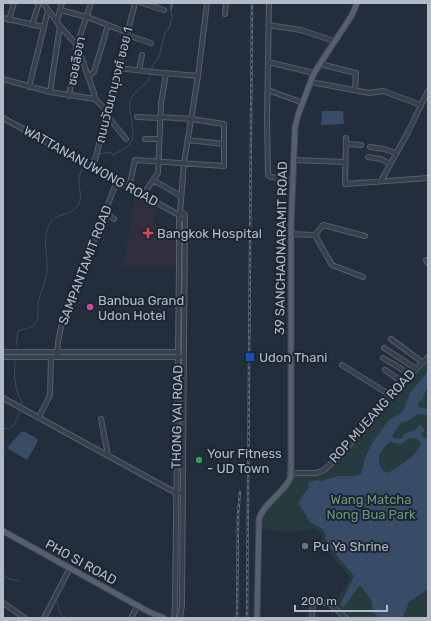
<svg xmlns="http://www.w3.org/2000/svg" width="431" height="621" viewBox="0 0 431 621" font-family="Rubik,'Noto Sans Thai',sans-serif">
  <rect width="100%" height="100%" fill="#232e3d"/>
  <!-- medical -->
  <path fill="#312f3e" d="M 136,193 L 156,205 L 155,225 L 177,241 L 177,266 L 123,266 Z"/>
  <!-- green -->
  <path fill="#253b3e" d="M 428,359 L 428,618 L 353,618 L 345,615 L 335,604 L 350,578 L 321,542 L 322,535 L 319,531 L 315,529 L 291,532 L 261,529 L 262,518 L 266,509 L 294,476 L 317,475 L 329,469 L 348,449 L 420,366 Z"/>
  <!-- water -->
  <path fill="#384b67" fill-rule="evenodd" d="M 322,111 L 343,111 L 344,124 L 321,125 Z
    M 428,371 L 428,389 L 426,390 L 422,400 L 418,403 L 418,407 L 428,409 L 428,415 L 419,414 L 407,421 L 401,423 L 392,436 L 394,438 L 401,439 L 404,434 L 415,430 L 420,425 L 424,429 L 424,432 L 420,433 L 424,438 L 428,438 L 428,589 L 409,602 L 404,615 L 401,618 L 380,618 L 373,612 L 371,600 L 360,585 L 343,608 L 340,605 L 354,576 L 328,545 C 325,540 326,536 324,532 C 321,526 314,526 310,522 L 298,502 L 309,487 L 308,483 L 316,480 L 322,481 L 338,476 L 355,476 L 361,474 L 365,458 L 372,443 L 388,421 L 403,411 L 410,393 ZM 410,438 L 415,438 L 421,443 C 418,455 398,467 388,473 L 383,471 C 375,457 380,452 390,441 C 400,445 401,445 410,438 Z
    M 21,432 L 25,432 L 38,439 L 36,445 L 27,460 L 7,448 Z"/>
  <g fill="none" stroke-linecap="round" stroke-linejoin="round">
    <!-- stream -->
    <path stroke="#384b67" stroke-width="1" d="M 152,70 L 152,66 L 159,57 L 165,33 L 170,26 L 172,17 L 171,9
      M 98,154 L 110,152 L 113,155 C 118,152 125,149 129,145 C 140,134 124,109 132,97 C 137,88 149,85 151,73
      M 87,162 L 95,155
      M 16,346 L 18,331 C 23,329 32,328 35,324 C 39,320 38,309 38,303 C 40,292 46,282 47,270 C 48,255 42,240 49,225 C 54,212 71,217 78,205 C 86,192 71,183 85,165
      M 15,361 C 14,376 14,390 23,404
      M 3,428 L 7,429 L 14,425 L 20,411
      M 3,575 L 9,579 L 19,581
      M 57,600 C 58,608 59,614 66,618"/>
    <!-- canal -->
    <path stroke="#384b67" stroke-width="3" d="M 171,9 L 172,3"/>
    <!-- minor casing -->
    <g stroke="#555e6b" stroke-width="6">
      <path id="minor" d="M 43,3 L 60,26 L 77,45 L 94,93 L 95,99
        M 142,3 L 164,10
        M 269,3 L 267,116 L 268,175 L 271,177 L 293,180
        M 60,10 L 87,17 L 108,25 L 94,72 L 89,76
        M 225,14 L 226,3
        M 3,18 L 44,27 L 48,10
        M 9,20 L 14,3
        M 57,21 L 62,3
        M 32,25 L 39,3
        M 108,25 L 128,33
        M 268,25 L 301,30 L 334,41
        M 127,35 L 151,43
        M 268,62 L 314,73
        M 320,64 L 356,73 L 355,90
        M 118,68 L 153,72 L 198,76
        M 139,70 L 142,55
        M 3,79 L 50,92 L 95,99 L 108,112
        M 311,82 L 369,93 L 383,91 L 421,105
        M 29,87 L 44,27
        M 268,90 L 303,103
        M 50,92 L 60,26
        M 69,96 L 77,45 L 91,3
        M 107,115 L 126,139
        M 137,117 L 160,118
        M 3,118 L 179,215
        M 346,138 L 345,184 L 428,178
        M 145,139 L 159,139
        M 188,140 L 224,144
        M 346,144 L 361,145
        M 370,147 L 384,149 L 396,153
        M 368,157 L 381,159 L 390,164
        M 294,160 L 345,162
        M 93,168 L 135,3
        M 153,180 L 181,196
        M 381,181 L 407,134 L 428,91
        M 129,188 L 135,160 L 224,166 L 224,124 L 191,119 L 160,117
        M 143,195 L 158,173 L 161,103 L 166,74
        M 105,212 L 114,219
        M179 216a3 3 0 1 1 6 0a3 3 0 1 1-6 0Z
        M 180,213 L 184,163 L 198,76 L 207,3
        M 291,234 L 315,235 L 323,225 L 365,236
        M 315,235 L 332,265 L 363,277
        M 426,260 L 428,263
        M 391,339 L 422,362
        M 384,348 L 415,368
        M 3,352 L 179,352
        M 3,357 L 181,357
        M 57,357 L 58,342 L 62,322 L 117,181
        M 383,358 L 400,368 L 409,375
        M 342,365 L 390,395
        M 385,370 L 402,382
        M 3,398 L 176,493 L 183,493
        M 39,417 L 50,395 L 51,357
        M 101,419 L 108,455
        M 290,473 L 316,473 L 324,470 L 344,452 L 380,405 L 428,357
        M 3,603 L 25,618
        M 44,618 L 70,568
        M 131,618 L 138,605
        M 174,618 L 175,605 L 179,264 L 179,217
        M 180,618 L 182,605 L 185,217
        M 312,618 L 313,600 L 330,604 L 346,618"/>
    </g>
    <!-- major casing -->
    <g stroke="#404956" stroke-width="7">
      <path id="major" d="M 3,531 L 149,612 L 164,618
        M 257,618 L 259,519 C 265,501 287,491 291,476 L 291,226 L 295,127 L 298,115 L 314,73 L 352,15 L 357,3"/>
    </g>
    <!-- minor -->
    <use href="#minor" stroke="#37404d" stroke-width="4"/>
    <!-- major -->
    <use href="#major" stroke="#555f6e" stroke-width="5"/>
    <!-- rail casing -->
    <g stroke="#596475" stroke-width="2.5">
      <path id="rail" d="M 237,618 L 238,515 L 240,492
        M 247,618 L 252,3"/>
    </g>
    <!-- rail -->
    <use href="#rail" stroke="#1c2532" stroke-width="1" stroke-dasharray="3" stroke-linecap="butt"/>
  </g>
  <!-- markers -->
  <path fill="#e0444e" stroke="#1c2532" stroke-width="1.5" d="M146 227h4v4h4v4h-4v4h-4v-4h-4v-4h4z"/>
  <circle fill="#d1479c" stroke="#1c2532" stroke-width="1.5" cx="90" cy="307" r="4"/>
  <rect fill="#1a4fb4" stroke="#1c2532" stroke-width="1.5" x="245" y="352" width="10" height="10" rx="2"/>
  <circle fill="#2e9e5b" stroke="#1c2532" stroke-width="1.5" cx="199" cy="460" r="4"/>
  <circle fill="#6b7280" stroke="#1c2532" stroke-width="1.5" cx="305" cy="546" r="4"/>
  <g text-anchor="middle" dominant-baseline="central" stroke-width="4" stroke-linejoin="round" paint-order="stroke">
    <!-- street labels -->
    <g font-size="13" fill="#b3bbc9" stroke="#1c2532">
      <text transform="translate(76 61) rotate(-79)">ซอยลือชา</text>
      <text transform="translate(114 85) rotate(-76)">ถนนวัฒนานุวงศ์ ซอย 1</text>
      <text transform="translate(91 166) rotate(29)">WATTANANUWONG ROAD</text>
      <text transform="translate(281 248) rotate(-89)">39 SANCHAONARAMIT ROAD</text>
      <text transform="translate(85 265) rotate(-69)">SAMPANTAMIT ROAD</text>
      <text transform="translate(372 416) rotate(-48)">ROP MUEANG ROAD</text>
      <text transform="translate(177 417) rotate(-89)">THONG YAI ROAD</text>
      <text transform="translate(81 562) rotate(29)">PHO SI ROAD</text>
    </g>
    <!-- poi labels -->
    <g font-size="13" fill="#b3bbc9" stroke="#1c2532" text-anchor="start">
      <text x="157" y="233">Bangkok Hospital</text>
      <text x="98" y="300">Banbua Grand<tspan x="98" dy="15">Udon Hotel</tspan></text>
      <text x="259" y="357">Udon Thani</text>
      <text x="207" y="453">Your Fitness<tspan x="207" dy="15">- UD Town</tspan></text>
      <text x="313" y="546">Pu Ya Shrine</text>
    </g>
    <!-- park labels -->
    <g font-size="13" fill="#699a75" stroke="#1c2532">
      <text x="371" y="499">Wang Matcha<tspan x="371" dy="15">Nong Bua Park</tspan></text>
    </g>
  </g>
  <!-- border -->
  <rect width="431" height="621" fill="none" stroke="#b3bbc9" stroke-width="8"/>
  <!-- scale -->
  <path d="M295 605v6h92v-6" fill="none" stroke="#b3bbc9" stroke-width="2"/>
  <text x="301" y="605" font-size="12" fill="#b3bbc9" stroke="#1c2532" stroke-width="3" paint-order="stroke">200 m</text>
</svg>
